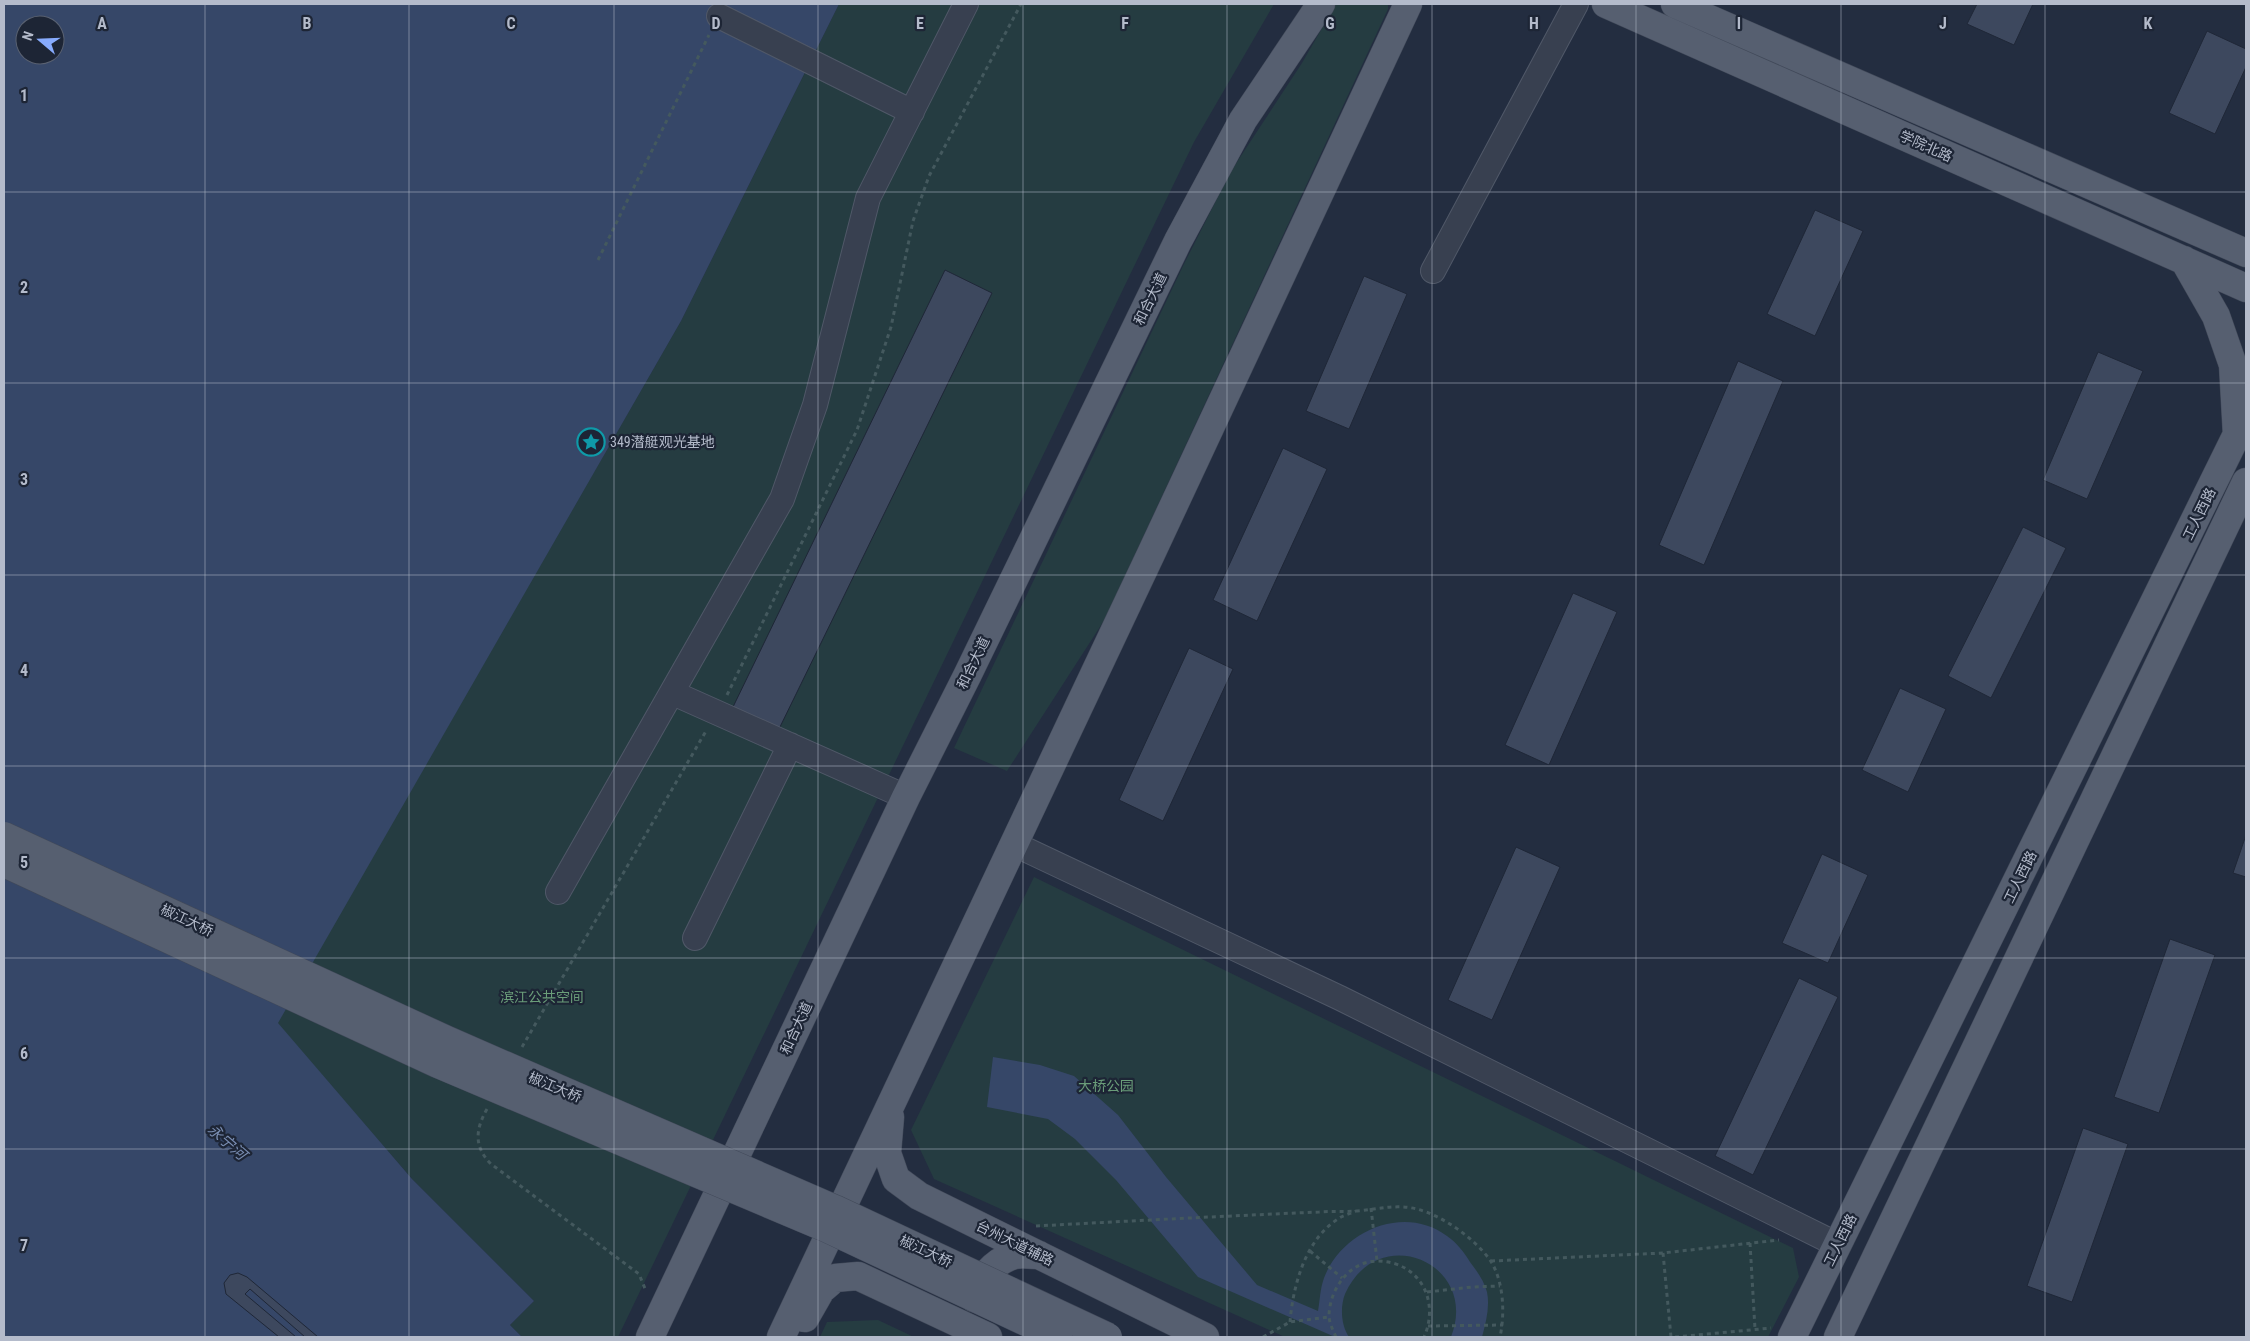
<svg xmlns="http://www.w3.org/2000/svg" width="2250" height="1341" viewBox="0 0 2250 1341" font-family="'Roboto Condensed','Noto Sans SC',sans-serif">
  <rect width="100%" height="100%" fill="#232d40"/>
  <!-- green -->
  <path fill="#253c41" d="M 839,4 L 1274,4 L 1194,142 L 618,1337 L 522,1337 L 510,1325 L 534,1301 L 412,1179 L 277,1023 L 681,321 Z
    M 1336,4 L 1388,4 L 1388,9 L 1105,619 L 1007,771 L 954,748 L 1183,266 L 1231,171 L 1302,63 Z
    M 1034,877 L 1793,1248 L 1799,1277 L 1768,1337 L 1285,1337 L 934,1179 L 911,1130 Z
    M 878,1320 L 914,1337 L 820,1337 L 827,1322 Z"/>
  <!-- water -->
  <path fill="#364768" fill-rule="evenodd" d="M 4,4 L 839,4 L 681,321 L 278,1023 L 412,1179 L 534,1301 L 510,1325 L 522,1337 L 4,1337 ZM 25,25 L 55,25 L 55,55 L 25,55 Z
    M 993,1057 L 1040,1065 L 1074,1076 L 1118,1115 L 1166,1177 L 1257,1285 L 1318,1311 C 1320,1300 1320,1289 1324,1278 C 1342,1230 1405,1204 1447,1236 C 1457,1243 1464,1252 1470,1262 C 1477,1271 1484,1281 1487,1292 C 1490,1307 1486,1322 1482,1337 L 1451,1337 C 1480,1263 1378,1220 1345,1294 C 1340,1307 1341,1325 1349,1337 L 1335,1337 L 1198,1277 L 1116,1180 L 1075,1139 L 1048,1119 L 987,1107 Z"/>
  <!-- building -->
  <path fill="#3d485e" stroke="#1f2737" d="M 1977,4 L 2033,4 L 2014,45 L 1967,24 Z
    M 2207,31 L 2246,49 L 2246,67 L 2215,134 L 2169,113 Z
    M 1815,210 L 1863,231 L 1815,336 L 1767,314 Z
    M 945,270 L 992,293 L 778,731 L 732,709 Z
    M 1364,276 L 1407,294 L 1349,429 L 1306,411 Z
    M 2098,352 L 2143,371 L 2087,499 L 2043,480 Z
    M 1738,361 L 1783,381 L 1704,565 L 1659,545 Z
    M 1283,448 L 1327,469 L 1257,621 L 1213,600 Z
    M 2023,527 L 2066,548 L 1991,698 L 1948,676 Z
    M 1573,593 L 1617,612 L 1549,765 L 1505,745 Z
    M 1189,648 L 1233,669 L 1163,821 L 1119,800 Z
    M 1900,688 L 1946,709 L 1908,792 L 1862,770 Z
    M 2246,835 L 2246,877 L 2233,873 Z
    M 1516,847 L 1560,867 L 1492,1020 L 1448,1000 Z
    M 1822,854 L 1868,875 L 1828,963 L 1782,943 Z
    M 2170,939 L 2215,955 L 2159,1113 L 2114,1097 Z
    M 1799,978 L 1838,997 L 1753,1175 L 1715,1156 Z
    M 2083,1128 L 2128,1144 L 2072,1302 L 2027,1286 Z
    M 238,1273 L 247,1277 L 318,1337 L 305,1337 L 250,1289 L 245,1294 L 296,1337 L 279,1337 L 226,1294 L 224,1283 L 230,1275 Z"/>
  <g fill="none" stroke-linecap="round" stroke-linejoin="round">
    <!-- minor casing -->
    <g stroke="#505868" stroke-width="26">
      <path id="minor" d="M 719,16 L 912,112
        M 1433,271 L 1576,4
        M 673,693 L 906,797
        M 1014,844 L 1340,998 L 1838,1245
        M 558,892 L 782,499 L 815,405 L 868,198 L 966,4
        M 695,938 L 790,745"/>
    </g>
    <!-- major casing -->
    <g stroke="#414959" stroke-width="29">
      <path id="major" d="M 1606,4 L 2246,288
        M 1675,4 L 2246,253
        M 2184,260 L 2216,316 L 2233,365 L 2237,436
        M 890,1117 L 887,1153 L 896,1179 L 919,1196 L 1205,1337
        M 974,1298 C 979,1280 993,1262 1012,1256 C 1019,1253 1031,1255 1039,1255
        M 805,1318 L 821,1290 L 835,1278 L 858,1276 L 988,1337
        M 650,1337 L 906,797 L 967,676 L 1178,241 L 1243,120 L 1321,4
        M 781,1337 L 1150,556 L 1408,4
        M 1792,1337 L 2246,416
        M 1838,1337 L 2246,482"/>
    </g>
    <!-- path -->
    <path stroke="#44595e" stroke-width="3" stroke-dasharray="4 4" stroke-linecap="butt" d="M 598,260 L 709,35
      M 727,695 L 857,430 L 891,327 L 913,221 L 929,176 L 1021,4
      M 522,1047 L 706,731
      M 487,1109 C 475,1130 474,1147 491,1164 L 639,1274 L 646,1291
      M 1371,1208 L 1377,1261
      M 1036,1226 C 1130,1221 1225,1216 1319,1212 C 1332,1211 1344,1212 1357,1211 C 1378,1209 1396,1204 1417,1209 C 1443,1216 1474,1238 1490,1260 C 1504,1281 1505,1314 1500,1337
      M 1750,1243 L 1755,1329
      M 1310,1251 L 1342,1278
      M 1663,1253 L 1671,1337
      M 1491,1261 L 1663,1253 L 1779,1240
      M 1427,1292 L 1472,1287 L 1500,1286
      M 1290,1322 C 1293,1286 1305,1240 1338,1219 C 1343,1215 1350,1214 1356,1211
      M 1428,1326 L 1503,1325
      M 1263,1337 L 1290,1322 L 1329,1317
      M 1336,1337 C 1333,1330 1329,1323 1329,1315 C 1330,1289 1349,1261 1378,1261 C 1420,1262 1440,1301 1424,1337
      M 1675,1337 L 1771,1328"/>
    <!-- minor -->
    <use href="#minor" stroke="#384050" stroke-width="24"/>
    <!-- major -->
    <use href="#major" stroke="#565f70" stroke-width="28"/>
    <!-- major-bridge casing -->
    <g stroke="#414959" stroke-width="29" stroke-linecap="butt">
      <path id="major-bridge" d="M 4,836 L 447,1040 L 835,1209 L 1108,1337
        M 4,863 L 438,1064 L 826,1228 L 1058,1337"/>
    </g>
    <!-- major-bridge -->
    <use href="#major-bridge" stroke="#565f70" stroke-width="28"/>
  </g>
  <!-- grid -->
  <path fill="none" stroke="#b4bbcb" stroke-width="1" stroke-opacity="0.55" d="M 205,4 L 205,1337M 409,4 L 409,1337M 614,4 L 614,1337M 818,4 L 818,1337M 1023,4 L 1023,1337M 1227,4 L 1227,1337M 1432,4 L 1432,1337M 1636,4 L 1636,1337M 1841,4 L 1841,1337M 2045,4 L 2045,1337M 4,192 L 2246,192M 4,383 L 2246,383M 4,575 L 2246,575M 4,766 L 2246,766M 4,958 L 2246,958M 4,1149 L 2246,1149"/>
  <!-- icons -->
  <defs>
    <g id="sight-ring" transform="scale(1.4375)"><circle r="9.5" fill="#1d2535" stroke="#0f9aa8" stroke-width="1.5"/><path d="M0-6L1.8-2.2L6-1.7L2.9 1.2L3.7 5.4L0 3.3L-3.7 5.4L-2.9 1.2L-6-1.7L-1.8-2.2Z" fill="#0f9aa8"/></g>
  </defs>
  <g fill-rule="evenodd">
    <use href="#sight-ring" x="591" y="442"/>
  </g>
  <g text-anchor="middle" dominant-baseline="central" stroke-width="4.5" stroke-linejoin="round" paint-order="stroke">
    <!-- street labels -->
    <g font-size="14" fill="#b4bbcb" stroke="#1d2535">
      <text transform="translate(1926 146) rotate(24)">学院北路</text>
      <text transform="translate(1150 299) rotate(-64)">和合大道</text>
      <text transform="translate(2199 514) rotate(-64)">工人西路</text>
      <text transform="translate(973 663) rotate(-64)">和合大道</text>
      <text transform="translate(2020 877) rotate(-64)">工人西路</text>
      <text transform="translate(187 920) rotate(25)">椒江大桥</text>
      <text transform="translate(796 1028) rotate(-65)">和合大道</text>
      <text transform="translate(555 1087) rotate(23)">椒江大桥</text>
      <text transform="translate(1840 1240) rotate(-64)">工人西路</text>
      <text transform="translate(1015 1243) rotate(26)">台州大道辅路</text>
      <text transform="translate(926 1251) rotate(25)">椒江大桥</text>
    </g>
    <!-- poi labels -->
    <g font-size="14" fill="#b4bbcb" stroke="#1d2535" text-anchor="start">
      <text x="610" y="442">349潜艇观光基地</text>
    </g>
    <!-- park labels -->
    <g font-size="14" fill="#6a9d79" stroke="#1d2535">
      <text x="542" y="997">滨江公共空间</text>
      <text x="1106" y="1086">大桥公园</text>
    </g>
    <!-- water labels -->
    <g font-size="15" font-style="italic" fill="#7a8eb3" stroke="#1d2535">
      <text transform="translate(227 1142) rotate(41)">永宁河</text>
    </g>
  </g>
  <g font-size="16" text-anchor="middle" font-weight="bold" fill="#b4bbcb" stroke="#1d2535" stroke-width="4.5" stroke-linejoin="round" paint-order="stroke">
    <text x="102" y="29">A</text>
    <text x="307" y="29">B</text>
    <text x="511" y="29">C</text>
    <text x="716" y="29">D</text>
    <text x="920" y="29">E</text>
    <text x="1125" y="29">F</text>
    <text x="1330" y="29">G</text>
    <text x="1534" y="29">H</text>
    <text x="1739" y="29">I</text>
    <text x="1943" y="29">J</text>
    <text x="2148" y="29">K</text>
    <text x="24" y="101">1</text>
    <text x="24" y="293">2</text>
    <text x="24" y="485">3</text>
    <text x="24" y="676">4</text>
    <text x="24" y="868">5</text>
    <text x="24" y="1059">6</text>
    <text x="24" y="1251">7</text>
  </g>
  <!-- border -->
  <rect width="2250" height="1341" fill="none" stroke="#b4bbcb" stroke-width="10"/>
  <!-- north arrow -->
  <g transform="translate(40 40) rotate(289)"><circle r="24" fill="#1d2535" stroke="#596171"/>
  <path d="M0-4L9 19L0 12L-9 19Z" fill="#87abfd"/>
  <text y="-8" font-size="14" font-weight="bold" text-anchor="middle" fill="#b4bbcb">N</text>
  </g>
</svg>
